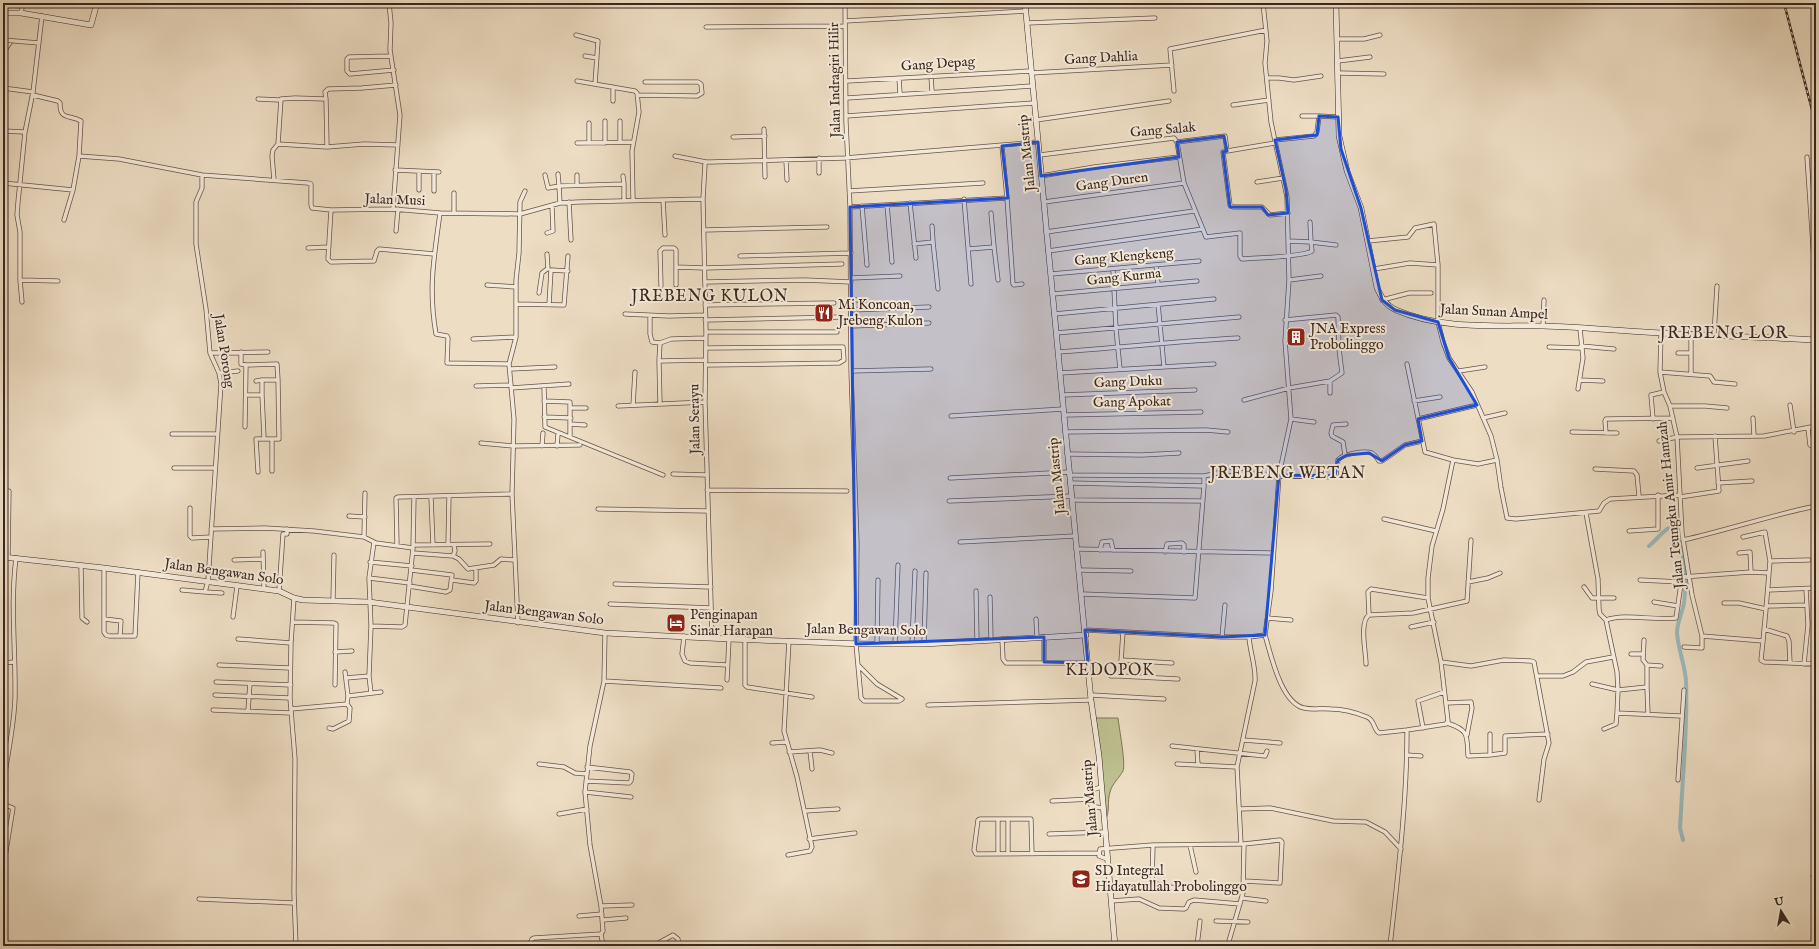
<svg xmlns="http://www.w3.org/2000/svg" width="1819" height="949" viewBox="0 0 1819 949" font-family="'IM FELL English',serif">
  <rect width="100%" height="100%" fill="#edddc3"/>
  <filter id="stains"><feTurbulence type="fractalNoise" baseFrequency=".005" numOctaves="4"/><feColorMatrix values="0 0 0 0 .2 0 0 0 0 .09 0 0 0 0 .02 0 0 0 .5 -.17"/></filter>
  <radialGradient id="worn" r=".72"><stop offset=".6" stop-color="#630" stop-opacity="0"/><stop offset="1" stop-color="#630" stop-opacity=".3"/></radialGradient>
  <!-- green -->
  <path fill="#bdc090" stroke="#7c7458" d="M 1096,718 L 1118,718 C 1119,728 1126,764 1123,771 C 1119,778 1112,784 1110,792 C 1107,802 1110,810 1106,819 Z"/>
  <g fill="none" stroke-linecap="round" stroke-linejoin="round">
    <!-- canal -->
    <path stroke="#9cbabc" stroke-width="4" d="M 1649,546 C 1657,540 1660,533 1669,528 L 1677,531 C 1684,552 1687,581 1684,603 C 1682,614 1677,622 1677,633 C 1678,649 1685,665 1686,681 C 1688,724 1683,769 1681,812 L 1680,828 L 1683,840"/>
    <!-- minor casing -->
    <g stroke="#685448" stroke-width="5">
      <path id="minor" d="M 389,3 L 391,23 L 390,50 L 400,115 L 393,209
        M 845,3 L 846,122 L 850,207 L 1007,198 L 1002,146
        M 1025,4 L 1092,3
        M 21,13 L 23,3
        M 42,16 L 33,92 L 25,132 L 18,202 L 17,215 L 20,232 L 20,280 L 58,281
        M 845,21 L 1026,11
        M 1027,23 L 1155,18
        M 1815,25 L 1816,25
        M 706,27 L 845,26
        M 576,35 L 598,41 L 595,84
        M 1337,39 L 1364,39 L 1380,35
        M 3,40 L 39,43
        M 3,53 L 11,41
        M 391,56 L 349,57 L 347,59 L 347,71 L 350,74 L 394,70
        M 585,56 L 597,58
        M 1338,61 L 1370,57
        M 1031,73 L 1172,65
        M 1338,73 L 1384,74
        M 931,76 L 932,92
        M 899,78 L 900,94
        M 1267,78 L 1279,78 L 1294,80 L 1321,76
        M 577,81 L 635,91 L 637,93 L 639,112 L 632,151 L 633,200
        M 847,81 L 1031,71
        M 613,87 L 613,101
        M 3,88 L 33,92
        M 1174,91 L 1170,49 L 1266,30
        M 33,95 L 58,101 L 60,103 C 60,121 69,114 81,121 L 79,156 L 119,159 L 202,175 L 308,183 L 311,184 L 311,205 L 312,208 L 331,210 L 393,209 L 440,213 L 520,214 L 560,203 L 578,202 L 703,199
        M 638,95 L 697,96 L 702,93 L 701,84 L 698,82 L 645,82
        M 847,98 L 1032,86
        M 258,99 L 280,100
        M 326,99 L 325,92 L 328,89 L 362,88 L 396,85
        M 1233,105 L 1269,100
        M 846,116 L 1034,103
        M 1302,116 L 1319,116
        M 1036,120 L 1169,101
        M 605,121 L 605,143
        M 589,123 L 589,143
        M 764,129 L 765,177
        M 3,131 L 25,132
        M 733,137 L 765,136
        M 1275,140 L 1314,136 L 1317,132 L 1319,116 L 1338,117
        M 620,142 L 620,121
        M 1177,142 L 1184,183 L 1206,237 L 1240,233 L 1240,256 L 1242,259 C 1255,258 1304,257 1312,251 L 1311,242 L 1288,241
        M 1177,142 L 1225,136 L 1227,151 L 1275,143
        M 577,143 L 633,142
        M 278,144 L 327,147 L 364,144 L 398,145
        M 1227,151 L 1223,152 L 1230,205 L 1233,207 L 1262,207 L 1270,215 L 1288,213
        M 1040,155 L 1174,138 L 1177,142
        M 675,156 L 706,162
        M 1807,157 L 1816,291
        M 819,158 L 819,173
        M 786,160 L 787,180
        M 395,170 L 439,172
        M 545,175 L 548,188 L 559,186 L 558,174
        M 577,175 L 577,185
        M 623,176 L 624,184
        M 1041,176 L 1094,167 L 1179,157
        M 274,180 L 272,156 L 273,150 L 278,144 L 281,99 L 295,98 L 326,99 L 327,147
        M 1257,182 L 1283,178
        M 3,183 L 73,190
        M 419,190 L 419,172
        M 434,191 L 434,172
        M 849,191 L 983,183
        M 1007,198 L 1013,284 L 1014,285 L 1022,284
        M 964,199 L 971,284
        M 663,200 L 665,235
        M 569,202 L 571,240
        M 1044,202 L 1184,183
        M 560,203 L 559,186 L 624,184 L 624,201
        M 910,203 L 916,258
        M 887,205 L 892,262
        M 862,206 L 867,265
        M 850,207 L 851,371 L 857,543 L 856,644 L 861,698 L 864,701 L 899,701 L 902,699
        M 331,210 L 328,259 L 331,262 L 374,261 L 377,251 L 379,249 L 434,254
        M 454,212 L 454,193
        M 440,213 C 434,258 428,288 436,334 L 447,336 L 448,338 L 447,363 L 509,364
        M 991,213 L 994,247
        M 64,220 L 73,190 L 79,156
        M 1310,222 L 1311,242 L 1336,245
        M 704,230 L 827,227
        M 396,231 L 398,209
        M 1046,232 L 1194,211
        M 547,233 L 553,231 L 552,205
        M 1368,241 L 1408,237 L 1415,228 L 1434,224 L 1438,265 L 1438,322 L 1443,342 L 1449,358 L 1472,392 L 1491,436 L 1497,460 L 1501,488 L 1507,518 L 1516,519 L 1599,511 L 1604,503 L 1610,499 L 1680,495
        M 933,242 L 938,289
        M 914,244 L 933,242 L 932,226
        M 308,248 L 329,247
        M 968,249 L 994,247 L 998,280
        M 1048,251 L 1203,229
        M 547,254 L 548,269
        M 740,256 L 851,253
        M 1156,265 L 1158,284
        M 676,267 L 705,268 L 842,264
        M 1113,269 L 1116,329 L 1120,369
        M 1374,269 L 1410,263 L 1438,265
        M 1051,274 L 1199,261
        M 851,278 L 900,276
        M 20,280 L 22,302
        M 1289,280 L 1321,276
        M 705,282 L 805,280 L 851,282
        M 487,285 L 516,287
        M 661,286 L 660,251 L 663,248 L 674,248 L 676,250 L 676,285
        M 539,293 L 542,273 L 547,269
        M 1053,294 L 1197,281
        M 852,300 L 865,300
        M 1382,300 L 1409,293 L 1431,293
        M 516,304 L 564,305 L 568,256
        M 1158,304 L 1164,367
        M 549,305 L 551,270 L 568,271
        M 705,305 L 834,303
        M 852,310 L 929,307
        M 625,314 L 669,316 L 705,315
        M 1054,314 L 1214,299
        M 650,316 L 650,334 L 652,342 L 660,343
        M 705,320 L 842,317
        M 852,326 L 929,323
        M 1543,326 L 1544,300
        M 706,332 L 837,332
        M 1056,333 L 1239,317
        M 1661,333 L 1660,372 L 1664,392 L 1670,406 L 1677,437 L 1682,533 L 1692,595 L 1702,636 L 1763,641 L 1761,660 L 1764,662 L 1816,664
        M 1691,334 L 1691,374
        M 1714,335 L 1717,286
        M 706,338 L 671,339 L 660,343 L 659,361 L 706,360
        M 473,339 L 516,337
        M 1581,346 L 1614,349
        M 1549,347 L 1581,348
        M 241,352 L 241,364 L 246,365 L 245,427
        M 1058,352 C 1118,348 1178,341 1238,338
        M 210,353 L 268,352
        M 1678,353 L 1691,353
        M 659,361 L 660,404
        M 1407,364 L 1425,452 L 1453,460
        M 246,365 L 277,364 L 278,380 L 262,380
        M 706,365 L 839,363 L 844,360 L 843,347 L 706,348
        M 510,369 L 555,367
        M 851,371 L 931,369
        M 1459,371 L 1485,367
        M 1660,372 L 1710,376 L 1714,382 L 1735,384
        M 219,373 L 238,371
        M 1060,373 L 1214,364
        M 1580,380 L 1603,381
        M 1330,381 L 1330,393
        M 476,386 L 511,385
        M 544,386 L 545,427 L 663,475
        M 511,388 L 569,384
        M 1578,389 L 1583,358 L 1580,329
        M 246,395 L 262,395 L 262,380 L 256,381
        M 262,395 L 264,438
        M 1062,395 L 1195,390
        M 1244,400 L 1289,388 L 1330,381 L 1342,373 L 1339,349 L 1338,317 L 1336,315 L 1285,320
        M 544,401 L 570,402 L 570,436
        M 1414,401 L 1440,397
        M 633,405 L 635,372
        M 1790,405 L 1794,432
        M 618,406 L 705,402
        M 1670,406 L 1705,406 L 1727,408
        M 571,408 L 586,408
        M 1064,415 L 1201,412
        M 951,416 L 1063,409
        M 544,417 L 571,418
        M 1483,418 L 1505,413
        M 1753,418 L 1754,436
        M 1291,419 L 1314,422
        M 1418,419 L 1477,405
        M 1653,419 L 1651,395 L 1664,392
        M 570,424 L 585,425
        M 1808,428 L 1810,445 L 1816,449
        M 1065,432 L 1206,430 L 1228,432
        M 1572,432 L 1617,433
        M 1606,433 L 1605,421 L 1606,419 L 1673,418
        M 172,434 L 217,434
        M 1659,441 L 1677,437 L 1764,436 L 1816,426
        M 481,443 L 513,446 L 580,445
        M 542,446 L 543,433
        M 557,446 L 558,434
        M 1067,454 L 1142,455 L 1179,453
        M 1345,455 L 1343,442 L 1332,436 L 1331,433 L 1333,425 L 1346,424
        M 174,468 L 214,468
        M 1697,468 L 1748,461
        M 1595,469 L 1634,471 L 1637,475 L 1639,496
        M 272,471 L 272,439 L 279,439 L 278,380
        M 258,472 L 256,439 L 272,439
        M 673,474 L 707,475
        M 1069,475 L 1204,476 L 1227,471 L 1262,475 L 1332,477 L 1336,475 L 1338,460 C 1342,454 1365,450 1372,453 C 1375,455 1377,458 1379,461 L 1382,461 L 1405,445 L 1422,441
        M 950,478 L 1069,472
        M 1070,483 L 1204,486
        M 1718,483 L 1752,481
        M 707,490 L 847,491
        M 431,497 L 433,545
        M 1680,497 L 1719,491 L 1715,436
        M 1072,500 L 1203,501
        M 949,501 L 1072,496
        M 190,508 L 190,536 L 192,538 L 211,537
        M 598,509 L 708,511
        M 1586,513 L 1598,579 L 1599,609 L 1600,614 L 1606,620
        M 349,516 L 365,517
        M 1384,519 L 1436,531
        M 211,529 L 265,528 L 314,531 L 364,537 L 376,543 L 413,548
        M 1629,531 L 1658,529 L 1658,495
        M 364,537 L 365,493
        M 1743,537 L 1765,532 L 1770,561
        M 1683,540 C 1728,530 1771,515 1816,506
        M 960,542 L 1075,536
        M 397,545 L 396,498 L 398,497 L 512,494
        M 413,545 L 490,544
        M 448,545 L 449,496
        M 1076,549 L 1273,553
        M 1100,550 L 1102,542 L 1111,541 L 1113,550
        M 263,552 L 264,589
        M 1165,552 L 1167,544 L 1182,543 L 1184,545 L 1184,552
        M 413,553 L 453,556 L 459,559 L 468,569 L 494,565 L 501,559 L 514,560
        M 1739,553 L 1750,552 L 1751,572
        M 453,556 L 455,551 L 454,545
        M 8,557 L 9,491
        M 234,560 L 263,559
        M 370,562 L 412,566
        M 81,566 L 82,618 L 87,622
        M 104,568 L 104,632 L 106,635 L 109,636 L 135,636 L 138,572
        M 1079,570 L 1131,571
        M 369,578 L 410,583
        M 452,580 L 474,583 L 476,581 L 476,568
        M 1640,580 L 1681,582
        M 1468,582 L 1488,578 L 1500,573
        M 615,584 L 711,587
        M 409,586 L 446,592 L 450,590 L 452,575 L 411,570
        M 1584,587 L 1592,598 L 1614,598
        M 182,590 L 205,592 L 208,581 L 221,384 L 219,373 L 210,353 L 206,309 L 196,244 L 196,202 L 202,188 L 202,175
        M 1768,590 L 1816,588
        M 279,591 L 283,534 L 287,534 L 287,529
        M 976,591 L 977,641
        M 205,592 L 222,593
        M 1081,594 L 1195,598 L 1204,486 L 1204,476
        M 990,597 L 991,640
        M 294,598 L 291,643 L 290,698 L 295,759 L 294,893 L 296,946
        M 333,600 L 334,555
        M 1654,602 L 1678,606
        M 1724,603 L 1739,603 L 1766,609 L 1770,561 L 1809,560
        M 610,604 L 711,608
        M 1767,606 L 1807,605
        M 1369,615 L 1368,592 L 1371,589 L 1428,598
        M 233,617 L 237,586
        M 1268,618 L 1291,620
        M 104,619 L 121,621 L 120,636
        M 1036,619 L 1037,637
        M 293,622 L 334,623 L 336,624 L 335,685
        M 518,623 L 512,494 L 514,419 L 509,364 L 516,337 L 516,280 L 519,253 L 520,202 L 525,191
        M 371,626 L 402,627 L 405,625 L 413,548 L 414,497
        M 1411,627 L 1434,622
        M 1764,629 L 1787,636 L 1789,641 L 1790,663
        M 1086,630 L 1222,637 L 1249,637 L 1265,635 L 1271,591 L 1279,475 L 1291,419 L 1285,341 L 1289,280 L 1287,197 L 1271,122 L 1265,63 L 1267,41 L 1263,3
        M 1265,635 C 1271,655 1281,703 1304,708 C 1313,710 1322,708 1331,709 C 1343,709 1357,713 1367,717 C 1375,720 1373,729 1379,733 L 1407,730
        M 684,636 L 682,654 L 685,661 L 690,663 L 727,665
        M 712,637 L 705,402 L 706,332 L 703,199 L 705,164 L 706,162 L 710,162 L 845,158 L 1038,142
        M 1222,637 L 1225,605
        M 238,639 L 291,643
        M 745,639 L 745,685 L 747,687 L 812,697
        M 1002,639 L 1003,659 L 1006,663 L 1088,663
        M 1644,640 L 1643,660 L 1647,665
        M 1763,641 L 1766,609
        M 877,644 L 878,580
        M 895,644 L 898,565
        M 912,644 L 915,571
        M 924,644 L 926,573
        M 1684,647 L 1702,648 L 1702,636
        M 335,652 L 352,651
        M 1631,654 L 1643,654
        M 1121,660 L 1172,663
        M 1044,662 L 1044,637
        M 1441,662 L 1471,666 L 1504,660 L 1531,661 L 1534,662 L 1549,743 L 1544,759 L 1539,800
        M 3,663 L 14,662
        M 1366,664 C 1366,652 1359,622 1369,615 L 1413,613 L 1467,601 L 1471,540
        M 1804,664 L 1808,625 L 1806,589
        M 219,665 L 290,668
        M 858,665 L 877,684 L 902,699
        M 369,676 L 371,693
        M 1111,676 L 1120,676 L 1123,632
        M 1120,676 L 1178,679
        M 1537,676 L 1563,676 L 1573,672 L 1586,662 L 1613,657
        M 346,678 L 369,676 L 371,626 L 369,578 L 374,542
        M 727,680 L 729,639
        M 604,681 L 721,688
        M 216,682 L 291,685
        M 1592,684 L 1618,690 L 1647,687 L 1647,665 L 1661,666
        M 1647,687 L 1648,714
        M 215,695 L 290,698
        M 1091,695 L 1164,699
        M 348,696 L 381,692
        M 1446,703 L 1471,702 L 1472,708 L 1467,735
        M 928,705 L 1091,700
        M 291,709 L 347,704 L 348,696 L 345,672
        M 213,710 L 291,713
        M 248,711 L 250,683
        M 1681,716 L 1617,713 L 1618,690 L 1617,672 L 1606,620 C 1626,613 1654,621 1676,618 L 1682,577 L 1751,572 L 1769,573
        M 1447,723 C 1469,730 1467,735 1468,756 L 1490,755
        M 329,728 L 333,729 L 349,721 L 350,708 L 347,704
        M 1423,728 L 1418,701 L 1444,692
        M 1604,729 L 1616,724 L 1617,713
        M 1490,734 L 1490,755 L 1505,753 L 1505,736 L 1548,734
        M 1243,740 L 1280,743
        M 772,743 L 786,742
        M 1172,746 L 1265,756 L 1267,751
        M 1197,749 L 1198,765
        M 810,751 L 812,769
        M 789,752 L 820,750 L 832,753
        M 1407,755 L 1421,756
        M 539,764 L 564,767 L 575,773 L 587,774
        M 1177,764 L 1237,767
        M 1678,780 L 1684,690
        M 586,781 L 629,783 L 631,781 L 632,774 L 630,772 L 587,767
        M 3,786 C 7,757 14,728 15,698 C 16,651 10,605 16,558
        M 1101,787 L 1092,790 L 1090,793 L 1091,806 L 1102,808
        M 585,792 L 631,797
        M 1052,801 L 1091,799
        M 3,804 L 13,808 L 3,869
        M 1239,809 L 1270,808 L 1333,821 L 1366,822 L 1385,832 L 1401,849
        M 805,811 L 838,809
        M 559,814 L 587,809
        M 998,820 L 998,854
        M 1049,834 L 1105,832
        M 809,839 L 855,833
        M 1153,845 L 1152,883 L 1175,888
        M 1190,845 L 1196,872
        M 1008,854 L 1008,820
        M 1032,854 L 1031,819 L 980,819 L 978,820 L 974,850 L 976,854 L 1098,853
        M 788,855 L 810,851 L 812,847 L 797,777 L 784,731 L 789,641
        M 1107,859 L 1099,856 L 1100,849 L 1153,845 L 1241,844 L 1237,767 L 1255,681 C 1256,667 1250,652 1249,637
        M 1813,876 L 1816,877
        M 1244,881 L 1280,883 L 1282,842 L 1280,840 L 1244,844
        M 1221,890 L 1243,893
        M 1242,898 L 1266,901
        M 199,899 L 294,903
        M 1111,901 L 1139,899 L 1159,908 L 1184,909 L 1186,908 L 1189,902 L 1194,900 L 1240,904
        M 601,906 L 632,905
        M 579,916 L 602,914
        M 603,920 L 626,918
        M 1216,921 L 1248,922
        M 601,934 L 603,946
        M 1229,941 L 1243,893 L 1244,844 L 1242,844
        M 529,946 L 532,939 L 534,938 L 601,934 L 603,931 L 601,906 L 590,845 L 585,792 L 590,746 L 604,681 L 605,633
        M 653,946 L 673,935 L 678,939 L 679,946
        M 1197,946 L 1200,921
        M 1390,946 C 1398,874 1407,802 1407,730 L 1446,724 L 1448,721 L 1441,662 L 1428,598 L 1428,578 L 1432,546 L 1443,509 L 1453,460 L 1478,464 L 1497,460"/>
    </g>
    <!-- secondary casing -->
    <g stroke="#3b271f" stroke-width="6">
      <path id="secondary" d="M 1025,3 L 1091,700 L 1099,756 L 1115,946
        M 1336,3 L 1339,136 L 1347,171 L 1361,208 L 1377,288 C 1382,298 1385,305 1396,310 C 1442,330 1494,325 1543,326 C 1582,327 1622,331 1661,333 C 1713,336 1764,337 1816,340
        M 3,13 L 21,13 L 91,25 L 97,3
        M 3,557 L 104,568 L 279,591 L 294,598 L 303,600 L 369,602 L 605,633 L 729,639 L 862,644 L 924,644 L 1086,635"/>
    </g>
    <!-- minor -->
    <use href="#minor" stroke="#f3e9d8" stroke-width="3.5"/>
    <!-- secondary -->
    <use href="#secondary" stroke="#f3e9d8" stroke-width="5"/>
    <!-- rail casing -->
    <g stroke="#3b271f" stroke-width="2.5">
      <path id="rail" d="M 1784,3 L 1816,125"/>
    </g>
    <!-- rail -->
    <use href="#rail" stroke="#f3e9d8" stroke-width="1" stroke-dasharray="3" stroke-linecap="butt"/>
  </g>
  <!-- marked area -->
  <path fill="#1d4ed8" fill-opacity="0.2" stroke="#1d4ed8" stroke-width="3" stroke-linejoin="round" d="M 1319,116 L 1338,117 L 1341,149 L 1361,208 L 1382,300 L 1395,310 L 1438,322 L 1449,358 L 1477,405 L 1418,419 L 1422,441 L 1405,445 L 1382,461 L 1369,453 L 1347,455 L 1338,460 L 1335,476 L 1279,475 L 1265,635 L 1222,637 L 1085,630 L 1088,663 L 1044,662 L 1044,637 L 856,644 L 850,207 L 1008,198 L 1002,146 L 1038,142 L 1041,176 L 1179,157 L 1177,142 L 1224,136 L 1227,151 L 1223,152 L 1230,207 L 1262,207 L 1268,215 L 1288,213 L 1286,190 L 1275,140 L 1317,135 Z"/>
  <!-- icons -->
  <defs>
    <g id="restaurant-square" transform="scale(1)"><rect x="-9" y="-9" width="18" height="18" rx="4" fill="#8f2418" stroke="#f3e9d8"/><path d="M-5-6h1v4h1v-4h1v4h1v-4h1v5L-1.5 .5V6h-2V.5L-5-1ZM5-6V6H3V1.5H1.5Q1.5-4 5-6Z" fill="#fff"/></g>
    <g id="building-square" transform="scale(1)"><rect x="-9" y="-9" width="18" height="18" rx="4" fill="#8f2418" stroke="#f3e9d8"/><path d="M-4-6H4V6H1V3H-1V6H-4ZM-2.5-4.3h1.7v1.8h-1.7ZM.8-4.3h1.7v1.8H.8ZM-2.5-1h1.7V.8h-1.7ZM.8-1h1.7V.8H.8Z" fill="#fff"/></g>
    <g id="hotel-square" transform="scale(1)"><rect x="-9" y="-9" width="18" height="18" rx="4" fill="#8f2418" stroke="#f3e9d8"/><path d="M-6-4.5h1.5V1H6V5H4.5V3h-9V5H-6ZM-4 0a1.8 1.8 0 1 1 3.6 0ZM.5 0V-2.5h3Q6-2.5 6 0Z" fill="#fff"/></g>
    <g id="school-square" transform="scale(1)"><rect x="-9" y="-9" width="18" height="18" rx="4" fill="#8f2418" stroke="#f3e9d8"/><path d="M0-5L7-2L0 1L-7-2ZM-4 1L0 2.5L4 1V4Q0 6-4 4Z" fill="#fff"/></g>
  </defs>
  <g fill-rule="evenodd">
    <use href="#restaurant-square" x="824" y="313"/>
    <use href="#building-square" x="1296" y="337"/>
    <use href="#hotel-square" x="676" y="623"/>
    <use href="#school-square" x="1081" y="879"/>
  </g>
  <g text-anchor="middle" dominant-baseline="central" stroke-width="4" stroke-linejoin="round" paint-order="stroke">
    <!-- street labels -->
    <g font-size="14" fill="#3b271f" stroke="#f3e9d8">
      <text transform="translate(1101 58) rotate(-3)">Gang Dahlia</text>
      <text transform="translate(938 64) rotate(-4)">Gang Depag</text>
      <text transform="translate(835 80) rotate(-91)">Jalan Indragiri Hilir</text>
      <text transform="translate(1163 130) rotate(-5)">Gang Salak</text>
      <text transform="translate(1027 153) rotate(-96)">Jalan Mastrip</text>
      <text transform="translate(1112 182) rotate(-8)">Gang Duren</text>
      <text transform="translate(395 200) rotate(2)">Jalan Musi</text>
      <text transform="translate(1124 257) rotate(-5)">Gang Klengkeng</text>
      <text transform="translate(1124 277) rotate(-6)">Gang Kurma</text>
      <text transform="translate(1494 312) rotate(3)">Jalan Sunan Ampel</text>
      <text transform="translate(224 351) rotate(81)">Jalan Porong</text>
      <text transform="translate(1128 382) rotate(-2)">Gang Duku</text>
      <text transform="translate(1132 402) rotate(-1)">Gang Apokat</text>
      <text transform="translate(695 419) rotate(-91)">Jalan Serayu</text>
      <text transform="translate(1057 476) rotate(-96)">Jalan Mastrip</text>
      <text transform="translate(1671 505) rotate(-96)">Jalan Teungku Amir Hamzah</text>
      <text transform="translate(224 572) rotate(8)">Jalan Bengawan Solo</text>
      <text transform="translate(544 613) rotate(7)">Jalan Bengawan Solo</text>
      <text transform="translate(866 630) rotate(1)">Jalan Bengawan Solo</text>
      <text transform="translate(1090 798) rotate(-95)">Jalan Mastrip</text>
    </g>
    <!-- poi labels -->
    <g font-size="14" fill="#3b271f" stroke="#f3e9d8" text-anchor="start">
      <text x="838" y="305">Mi Koncoan,<tspan x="838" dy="16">Jrebeng Kulon</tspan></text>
      <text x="1310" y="329">JNA Express<tspan x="1310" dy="16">Probolinggo</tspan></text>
      <text x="690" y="615">Penginapan<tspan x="690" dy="16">Sinar Harapan</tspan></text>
      <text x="1095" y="871">SD Integral<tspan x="1095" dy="16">Hidayatullah Probolinggo</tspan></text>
    </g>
    <!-- quarter labels -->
    <g font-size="16" letter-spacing="1" fill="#3b271f" stroke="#f3e9d8">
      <text x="710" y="297">JREBENG KULON</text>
      <text x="1724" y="334">JREBENG LOR</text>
      <text x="1288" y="474">JREBENG WETAN</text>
      <text x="1110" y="671">KEDOPOK</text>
    </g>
  </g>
  <!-- margin -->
  <rect width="1819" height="949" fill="none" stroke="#edddc3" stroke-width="16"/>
  <rect x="4" y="4" width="1811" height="941" fill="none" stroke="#3b271f" stroke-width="2"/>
  <rect x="8" y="8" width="1803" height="933" fill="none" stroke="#3b271f"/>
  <!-- north arrow -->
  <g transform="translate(1781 911) rotate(349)" stroke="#f3e9d8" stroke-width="3" paint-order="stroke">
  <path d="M0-3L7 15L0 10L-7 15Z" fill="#3b271f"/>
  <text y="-6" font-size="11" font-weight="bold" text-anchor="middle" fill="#3b271f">U</text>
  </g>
  <rect width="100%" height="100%" filter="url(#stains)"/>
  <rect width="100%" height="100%" fill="url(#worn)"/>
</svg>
